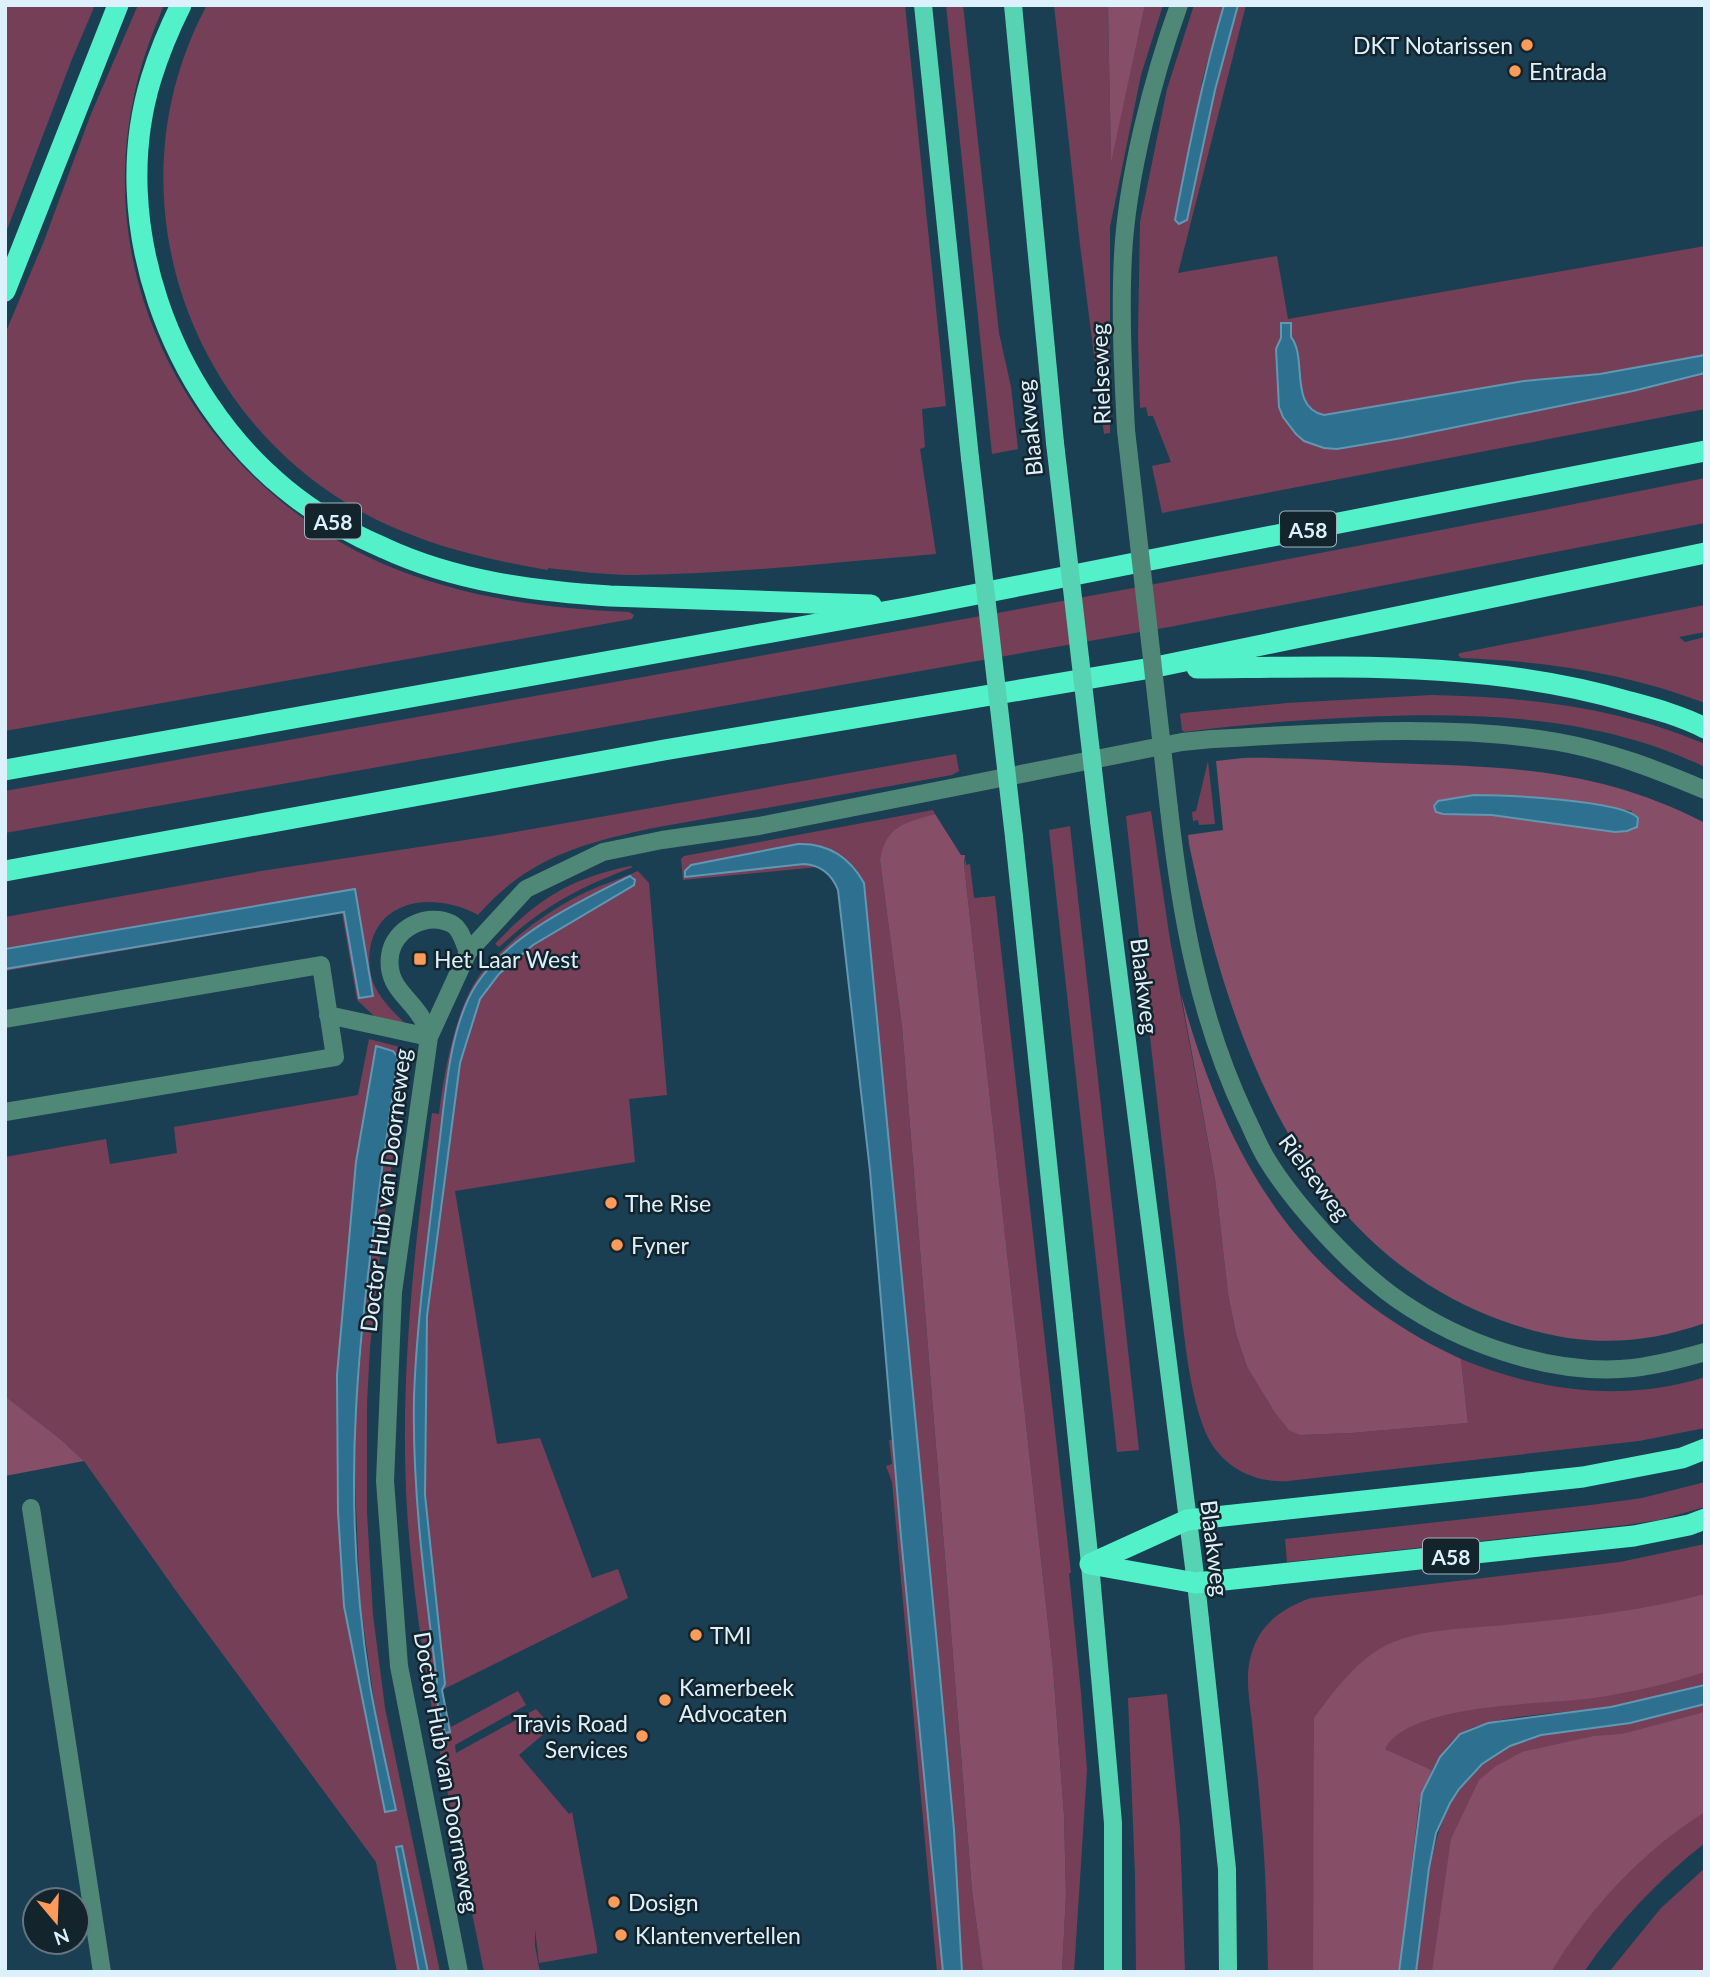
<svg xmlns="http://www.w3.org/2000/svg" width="1710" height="1977" viewBox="0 0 1710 1977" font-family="Lato,sans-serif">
  <rect width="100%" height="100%" fill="#1a3f52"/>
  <!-- green -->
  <path fill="#754057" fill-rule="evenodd" d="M 5,5 L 95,5 L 72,59 L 5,235 Z
    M 138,5 L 164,5 C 151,36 139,68 133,101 C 93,295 204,484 381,563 C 459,597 545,609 629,612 L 634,615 L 632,619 L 5,731 L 5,334 L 44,241 L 91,114 Z
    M 207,5 L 905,5 L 946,406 L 922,409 L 925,447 L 920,449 L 936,554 C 836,562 734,574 633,575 C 605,575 576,571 548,568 L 548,570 C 478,558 409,541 348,504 C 178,401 112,181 207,5 Z
    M 946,5 L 963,5 L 999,333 L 1011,387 L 1018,449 L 992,454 Z
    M 1054,5 L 1108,5 L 1111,158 L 1144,10 L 1145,5 L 1163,5 L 1141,75 L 1110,227 L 1110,433 L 1104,434 L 1080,245 Z
    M 1194,5 L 1224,5 L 1202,81 L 1187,220 L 1215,90 L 1238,5 L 1246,5 L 1178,273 L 1277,256 L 1288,319 L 1705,246 L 1705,355 L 1600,374 L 1524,381 L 1331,416 C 1296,414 1299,370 1296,344 L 1281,338 L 1276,349 L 1296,434 L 1314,445 L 1337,449 L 1633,391 L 1705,373 L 1705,409 L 1162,513 L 1152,466 L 1171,462 L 1153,416 L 1148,416 L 1146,407 L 1140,408 L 1138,337 L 1140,222 L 1167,89 Z
    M 1705,478 L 1705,523 L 1169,627 L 5,833 L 5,791 C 572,688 1140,592 1705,478 Z
    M 1705,605 L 1705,632 L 1679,637 L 1685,642 L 1705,637 L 1705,703 C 1627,673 1544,661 1461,658 L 1458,655 L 1460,653 Z
    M 1432,695 C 1526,697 1617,707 1705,744 L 1705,767 C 1598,715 1476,712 1360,717 C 1301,720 1243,724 1184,732 L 1182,730 L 1180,714 L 1183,713 L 1287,703 Z
    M 956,754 L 959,771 L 952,775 L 653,828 C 583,843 527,858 478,915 C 441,894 383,895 371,944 C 368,956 369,970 373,982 C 380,999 393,1012 406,1024 L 374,1016 L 357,1000 L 342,913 L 5,971 L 5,969 L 344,912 L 359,998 L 355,889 L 5,949 L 5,917 L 261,871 L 498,835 Z
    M 1208,761 L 1215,824 L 1199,825 L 1198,820 L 1193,821 L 1192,812 L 1196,811 Z
    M 933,810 L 935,814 L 897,828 L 880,860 L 902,1027 L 972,1891 L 983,1972 L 962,1972 L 917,1432 L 864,883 C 847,858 831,843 798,844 L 691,865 L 685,877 L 804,864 L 818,867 L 683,880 L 681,859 L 684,856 Z
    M 1151,811 L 1170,940 L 1215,1179 L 1228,1294 L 1236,1334 L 1247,1367 L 1273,1410 L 1300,1435 L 1352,1433 L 1468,1423 L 1461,1359 C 1538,1391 1624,1403 1705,1377 L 1705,1428 L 1639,1441 L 1288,1481 C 1257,1483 1228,1470 1211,1443 C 1187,1402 1182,1310 1176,1261 C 1158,1113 1142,965 1126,816 Z
    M 1070,826 L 1139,1450 L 1117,1452 L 1049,830 Z
    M 966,860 L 966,865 L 970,864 L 974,898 L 995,896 L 1071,1573 L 1069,1573 L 1081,1693 L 1087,1770 L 1074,1972 L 1062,1972 L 1066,1894 L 1064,1815 L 1053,1668 L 964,864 Z
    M 630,866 L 633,867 C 576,889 545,905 499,947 L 495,944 C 536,900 571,878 630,866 Z
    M 638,871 L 649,883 L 667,1095 L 629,1099 L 635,1162 L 455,1191 L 497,1444 L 540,1438 L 592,1578 L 618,1569 L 628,1598 L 442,1690 L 451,1727 L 518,1691 L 526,1705 L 455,1745 L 456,1753 L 536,1709 L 552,1727 L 519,1755 L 569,1814 L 572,1812 L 597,1948 L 597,1953 L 539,1963 L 535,1929 L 535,1946 L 540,1972 L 484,1972 C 454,1823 420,1676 408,1524 C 398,1386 414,1250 432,1113 L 439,1114 C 444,1073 456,1003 483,971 C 507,942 543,914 578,896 C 597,886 618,880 638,871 ZM 633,876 L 635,880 L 533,945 L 499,974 L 480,999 L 460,1063 L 427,1316 L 425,1495 L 445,1684 L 442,1690 L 450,1732 L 445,1732 L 435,1693 L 437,1681 C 425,1587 411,1491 415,1396 C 417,1316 428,1237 438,1158 C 444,1109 448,1060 465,1013 C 469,1003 472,992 477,984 C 507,935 583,900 633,876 Z
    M 369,1039 L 400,1047 L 407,1057 L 385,1212 L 370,1347 L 367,1403 L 367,1513 L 373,1615 L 385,1708 L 440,1972 L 428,1972 L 402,1846 L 396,1848 L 419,1972 L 397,1972 L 376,1862 L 179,1595 L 84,1461 L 59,1438 L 5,1396 L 5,1157 L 106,1139 L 110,1164 L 177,1153 L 174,1127 L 358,1095 ZM 376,1046 L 398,1057 L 364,1317 L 356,1410 L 354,1459 L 360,1601 L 377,1722 L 385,1811 L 344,1606 L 338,1512 L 337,1375 L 356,1162 Z
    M 889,1440 L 894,1440 L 943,1972 L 937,1972 L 892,1482 L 886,1466 L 892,1464 Z
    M 1705,1482 L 1705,1507 L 1659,1520 L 1626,1525 L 1287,1562 L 1285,1539 L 1591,1505 L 1642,1498 Z
    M 1705,1544 L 1705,1685 C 1674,1694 1642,1702 1610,1707 C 1572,1713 1494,1714 1462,1733 C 1449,1741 1440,1757 1432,1770 L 1385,1749 L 1369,1972 L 1268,1972 C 1267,1920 1266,1869 1261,1817 C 1259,1786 1255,1754 1252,1722 C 1249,1697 1244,1672 1253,1649 C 1262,1622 1285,1607 1311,1598 L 1620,1562 Z
    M 1167,1694 L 1180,1829 L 1185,1972 L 1136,1972 L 1135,1875 L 1128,1698 Z
    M 1705,1704 L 1705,1843 C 1658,1880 1618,1922 1584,1972 L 1416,1972 C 1417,1947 1421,1922 1425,1898 C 1436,1821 1454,1759 1538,1736 C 1592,1721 1650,1720 1705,1704 Z
    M 1705,1868 L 1705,1972 L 1609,1972 L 1661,1908 Z"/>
  <!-- forest -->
  <path fill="#874e67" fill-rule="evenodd" d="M 1108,5 L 1145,5 L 1111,162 Z
    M 1243,758 C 1291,757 1339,761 1387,763 C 1505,767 1597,767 1705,823 L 1705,1323 C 1634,1348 1573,1346 1503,1321 C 1300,1248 1229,1037 1189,844 L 1188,835 L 1223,830 L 1216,761 ZM 1474,795 L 1522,796 L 1632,811 L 1615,832 L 1492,815 L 1443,814 L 1438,801 Z
    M 935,814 L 961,855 L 965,855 L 964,864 L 1053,1668 L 1064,1815 L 1066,1894 L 1062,1972 L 983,1972 L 972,1891 L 902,1027 L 880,860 C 887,824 904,824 935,814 Z
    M 1181,994 C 1227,1160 1299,1284 1461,1359 L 1468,1423 L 1352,1433 L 1300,1435 L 1289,1430 L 1273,1410 L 1247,1367 L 1236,1334 L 1228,1294 L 1215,1179 Z
    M 5,1396 L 59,1438 L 84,1461 L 5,1476 Z
    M 1705,1594 L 1705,1672 C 1668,1684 1632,1692 1594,1698 C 1546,1705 1409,1702 1385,1749 L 1432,1770 L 1419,1804 L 1399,1972 L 1313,1972 L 1314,1718 C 1335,1690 1357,1659 1389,1644 C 1424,1628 1467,1629 1505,1625 C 1572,1618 1639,1612 1705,1594 Z
    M 1705,1712 L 1705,1812 C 1642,1851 1589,1909 1551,1972 L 1432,1972 L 1451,1839 L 1479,1780 L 1496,1766 L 1522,1752 L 1594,1736 L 1622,1734 Z"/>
  <!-- water -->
  <path fill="#2e7090" stroke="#6297b1" stroke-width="2" d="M 1224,5 L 1238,5 L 1215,90 L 1187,220 L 1179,224 L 1175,220 C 1189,147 1203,76 1224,5 Z
    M 1281,323 L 1291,323 L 1291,337 C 1308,358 1288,407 1324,415 L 1524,381 L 1600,374 L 1705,355 L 1705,373 L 1633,391 L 1402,438 L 1337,449 L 1324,448 L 1304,441 L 1296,434 L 1283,417 L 1279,407 L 1276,349 L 1281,338 Z
    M 1474,795 C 1503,795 1622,800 1638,818 L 1637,827 L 1627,831 L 1615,832 L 1492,815 L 1443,814 L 1436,812 L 1434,806 L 1438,801 Z
    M 798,844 C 828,843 850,858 864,883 L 939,1665 L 954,1830 L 962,1972 L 943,1972 L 901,1537 L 870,1171 L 838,890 C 832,875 821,865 804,864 L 685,877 L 685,871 L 691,865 Z
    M 630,876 L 635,880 L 634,885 L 533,945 L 499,974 L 480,999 L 460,1063 L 427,1316 L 425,1495 L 445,1684 L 442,1690 L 450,1732 L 445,1733 L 435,1693 L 437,1681 C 425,1587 412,1491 414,1396 C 417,1315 429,1235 438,1154 C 445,1102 448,1029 476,985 C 508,935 579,902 630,876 Z
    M 355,889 L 373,996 L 359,998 L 344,912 L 5,969 L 5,949 Z
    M 376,1046 L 393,1051 L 398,1057 C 382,1174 362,1292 356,1410 C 351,1500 356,1596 370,1685 C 377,1727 387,1768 396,1810 L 385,1812 L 344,1606 L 338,1512 L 337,1375 L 356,1162 Z
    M 1705,1685 L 1705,1704 L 1630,1723 L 1541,1735 L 1510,1746 L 1482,1764 L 1459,1789 L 1450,1803 L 1436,1833 L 1429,1868 L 1416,1972 L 1399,1972 L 1422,1793 L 1440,1757 L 1460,1734 L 1488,1723 L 1611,1707 Z
    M 402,1846 L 428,1972 L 419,1972 L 396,1847 Z"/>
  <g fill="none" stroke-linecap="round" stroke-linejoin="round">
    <!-- minor -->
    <path stroke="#508878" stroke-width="18" d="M 1126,430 C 1123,372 1120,313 1123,255 C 1127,178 1153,77 1179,5
      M 1169,809 C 1181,916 1199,1018 1245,1115 C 1252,1129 1258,1145 1266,1158 C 1282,1185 1303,1210 1324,1233 C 1350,1261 1379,1289 1412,1309 C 1473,1348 1559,1376 1633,1368 C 1657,1365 1681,1359 1705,1352
      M 328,1015 L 429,1037
      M 5,1019 L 321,965 L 335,1057 L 5,1112
      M 429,1037 C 426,1031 425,1022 421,1017 C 409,997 386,986 390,956 C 393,929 427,911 452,924 C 461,929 464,943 468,952
      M 31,1508 L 102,1972
      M 459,1972 L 399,1666 L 385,1481 L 393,1292 L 429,1037 L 468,952 L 526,889 L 603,852 L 662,840 L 759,826 L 1182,742 L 1212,739 C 1325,733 1446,723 1558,742 C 1609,751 1658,770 1705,790"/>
    <!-- major -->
    <path stroke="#56d3b3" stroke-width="18" d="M 923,5 L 970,458
      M 1013,5 L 1055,443
      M 1099,821 L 1196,1583 L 1227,1869 L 1228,1972
      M 1014,837 L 1090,1564 L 1113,1823 L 1113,1972"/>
    <!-- highway -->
    <path stroke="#53f1ca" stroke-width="21" d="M 181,5 C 169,29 159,53 151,79 C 107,223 170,394 284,488 C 314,513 349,533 384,548 C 455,581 533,591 610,596 L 871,605
      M 5,291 L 118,5
      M 1197,668 C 1342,667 1489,660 1630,702 C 1656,709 1681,716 1705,728
      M 5,770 L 911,607 L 1705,451
      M 5,871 L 664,750 L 1151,668 L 1705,553
      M 1090,1564 L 1187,1520 L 1583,1477 L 1682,1458 L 1705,1449
      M 1090,1564 L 1196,1583 L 1634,1536 L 1689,1525 L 1705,1519"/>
    <!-- minor-bridge -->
    <path stroke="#508878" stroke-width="18" d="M 1126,430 L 1169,809"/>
    <!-- major-bridge -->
    <path stroke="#56d3b3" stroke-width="18" d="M 1055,443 L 1099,821
      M 970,458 L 1014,837"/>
  </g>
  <!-- markers -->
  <g fill="#fe9b58" stroke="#14242d" stroke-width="2.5">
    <circle cx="1527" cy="45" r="7"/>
    <circle cx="1515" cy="71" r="7"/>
    <rect x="413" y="952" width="14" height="14" rx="3.5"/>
    <circle cx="611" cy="1203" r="7"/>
    <circle cx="617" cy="1245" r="7"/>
    <circle cx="696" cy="1635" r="7"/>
    <circle cx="665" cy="1700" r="7"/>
    <circle cx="642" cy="1736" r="7"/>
    <circle cx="614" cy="1902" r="7"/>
    <circle cx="621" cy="1935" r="7"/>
  </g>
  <g text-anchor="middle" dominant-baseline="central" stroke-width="5" stroke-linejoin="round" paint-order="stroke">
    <!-- shield labels -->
    <g fill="#14242d" stroke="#a1b4bf" stroke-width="2">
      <rect x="305" y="503.5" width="56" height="35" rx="5"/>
      <rect x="1280" y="511.5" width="56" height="35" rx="5"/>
      <rect x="1423" y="1538.5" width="56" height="35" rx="5"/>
    </g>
    <g font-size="21" font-weight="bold" fill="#ddf1fd">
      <text x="333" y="521">A58</text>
      <text x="1308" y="529">A58</text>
      <text x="1451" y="1556">A58</text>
    </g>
    <!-- poi labels -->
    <g font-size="23" fill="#ddf1fd" stroke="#14242d" text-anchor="start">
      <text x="1513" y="45" text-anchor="end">DKT Notarissen</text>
      <text x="1529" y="71">Entrada</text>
      <text x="434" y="959">Het Laar West</text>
      <text x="625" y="1203">The Rise</text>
      <text x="631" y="1245">Fyner</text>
      <text x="710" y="1635">TMI</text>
      <text x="679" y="1687">Kamerbeek<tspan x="679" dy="26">Advocaten</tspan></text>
      <text x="628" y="1723" text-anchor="end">Travis Road<tspan x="628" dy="26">Services</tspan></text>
      <text x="628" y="1902">Dosign</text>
      <text x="635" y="1935">Klantenvertellen</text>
    </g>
    <!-- street labels -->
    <g font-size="23" fill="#ddf1fd" stroke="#14242d">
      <text transform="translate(1100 374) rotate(-92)">Rielseweg</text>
      <text transform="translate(1029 428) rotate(-96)">Blaakweg</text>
      <text transform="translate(1145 986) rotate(83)">Blaakweg</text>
      <text transform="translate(1315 1177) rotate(53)">Rielseweg</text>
      <text transform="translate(385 1190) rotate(-83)">Doctor Hub van Doorneweg</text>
      <text transform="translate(1215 1548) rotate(83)">Blaakweg</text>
      <text transform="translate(447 1772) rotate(80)">Doctor Hub van Doorneweg</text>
    </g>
  </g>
  <!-- border -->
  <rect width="1710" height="1977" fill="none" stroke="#ddf1fd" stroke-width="14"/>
  <!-- north arrow -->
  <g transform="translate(56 1921) rotate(161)"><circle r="33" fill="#14242d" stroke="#647680" stroke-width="2"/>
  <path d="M0-5L12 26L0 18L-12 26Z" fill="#fe9b58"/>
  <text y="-10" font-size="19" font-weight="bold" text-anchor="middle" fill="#ddf1fd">N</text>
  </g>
</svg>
